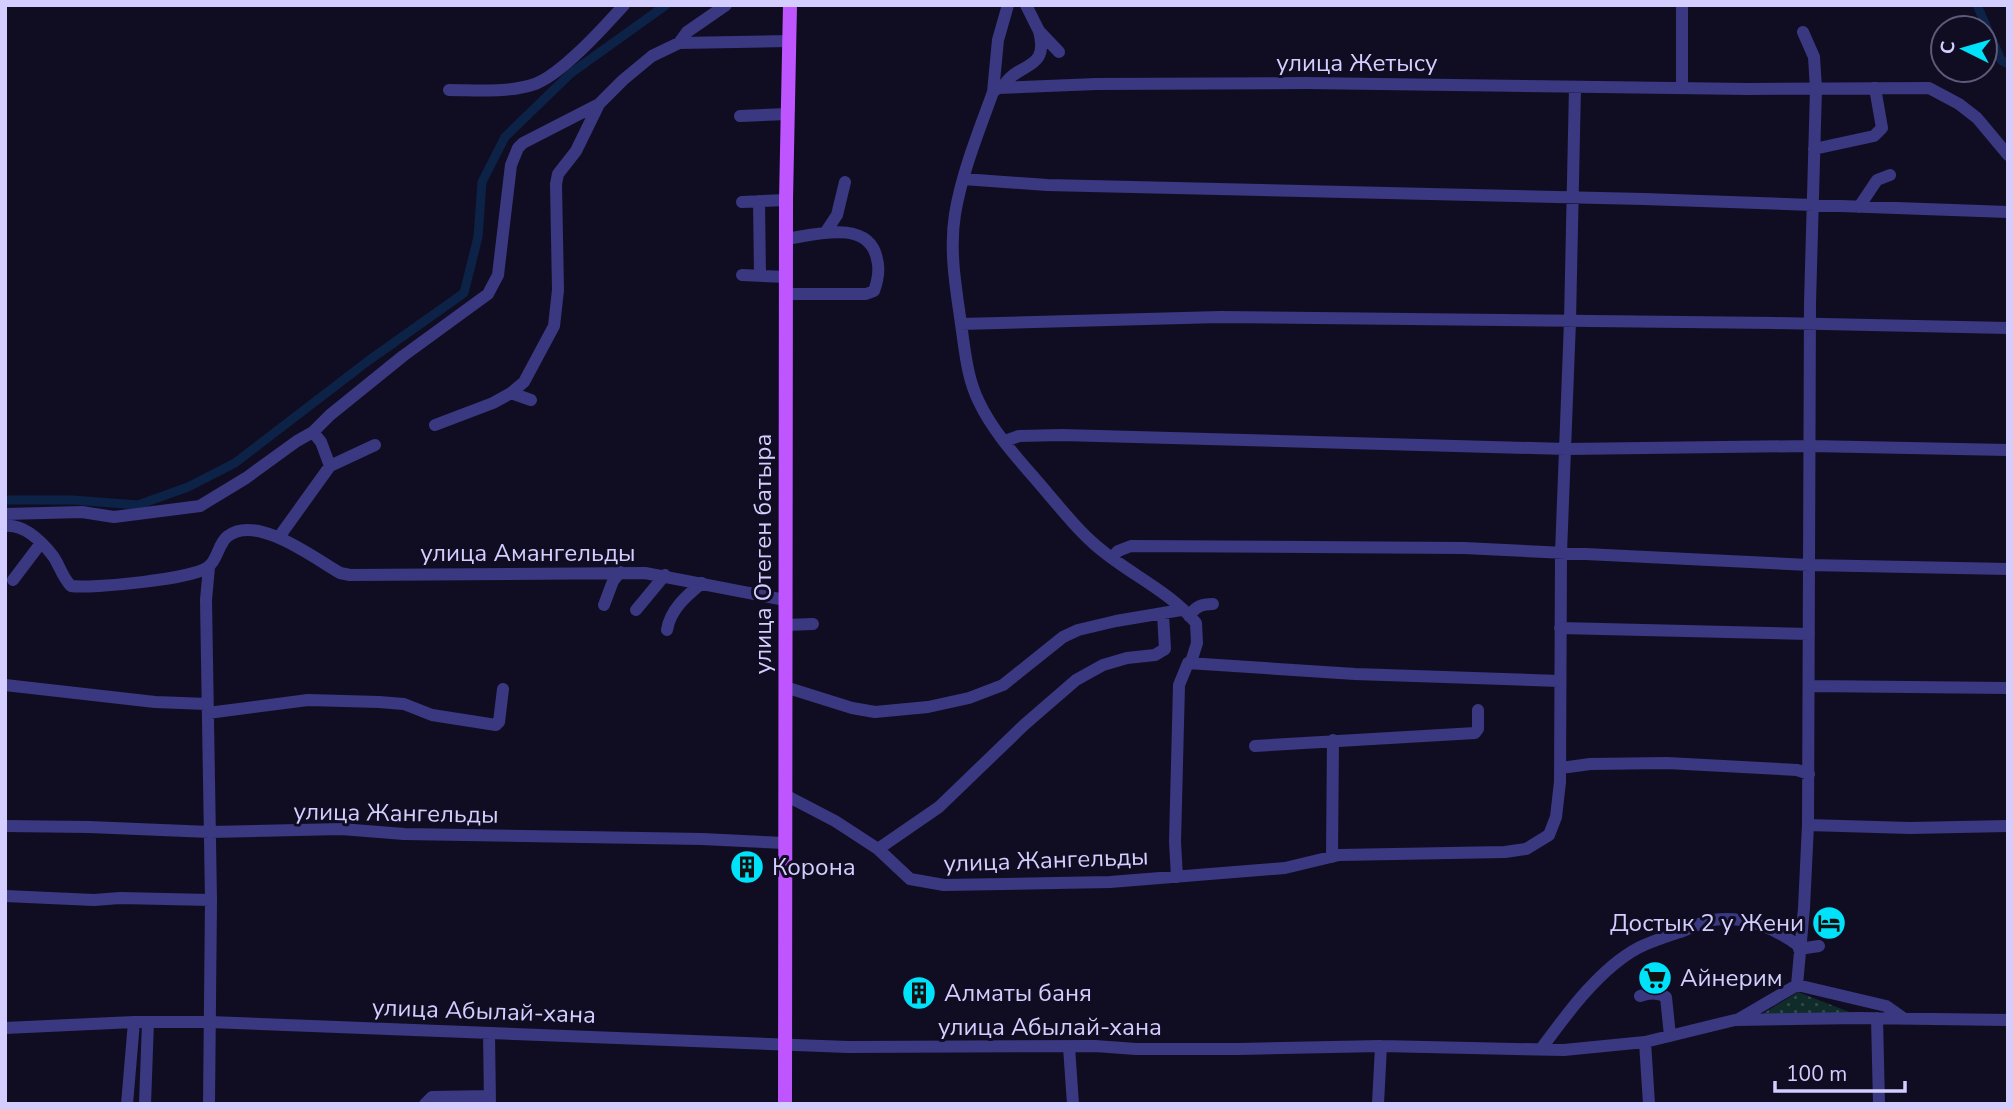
<svg xmlns="http://www.w3.org/2000/svg" width="2013" height="1109" viewBox="0 0 2013 1109" font-family="'Nunito Sans',sans-serif">
  <defs>
    <pattern id="grass-dots" width="8" height="8" patternUnits="userSpaceOnUse" patternTransform="scale(1.75)"><rect width="8" height="8" fill="#102c2a"/><path d="M2 2h.1M6 6h.1" fill="none" stroke="#32494a" stroke-width="1.8" stroke-linecap="round"/></pattern>
  </defs>
  <rect width="100%" height="100%" fill="#100d22"/>
  <!-- grass -->
  <path fill="url(#grass-dots)" d="M 1798,992 L 1857,1015 L 1759,1016 Z"/>
  <g fill="none" stroke-linecap="round" stroke-linejoin="round">
    <!-- canal -->
    <path stroke="#0c2347" stroke-width="9" d="M 1977,5 L 2001,60 L 2008,64
      M 5,500 L 73,500 L 138,505 L 188,487 L 235,463 L 368,361 L 464,293 L 478,237 L 482,182 L 505,137 L 571,73 L 666,5"/>
    <!-- minor -->
    <path stroke="#3a3881" stroke-width="12" d="M 1026,5 L 1039,31 L 1059,52
      M 679,43 L 687,32 L 726,5
      M 1003,87 C 1017,61 1050,72 1039,31
      M 1682,87 L 1682,5
      M 449,90 C 477,90 509,93 535,84 C 562,74 604,27 624,5
      M 993,92 L 998,40 L 1008,5
      M 740,116 L 788,114
      M 1814,149 L 1874,136 L 1882,128 L 1875,88
      M 963,179 L 1047,185 L 1644,199 L 2008,212
      M 759,201 L 760,275
      M 742,202 L 786,200
      M 1859,207 L 1877,180 L 1890,175
      M 825,233 L 837,215 L 845,182
      M 786,239 C 814,235 869,218 877,259 C 880,270 878,280 874,291 L 866,294 L 787,294
      M 742,275 L 787,277
      M 961,324 L 1220,317 L 1774,323 L 2008,328
      M 511,393 L 531,400
      M 435,425 L 493,403 L 511,393 L 524,382 L 554,326 L 558,290 L 556,184 L 558,174 L 576,151 L 599,104 L 623,80 L 652,56 L 679,43 L 789,41
      M 313,432 L 321,442 L 330,466
      M 1005,441 L 1019,436 L 1062,435 L 1566,449 L 1810,446 L 2008,450
      M 5,514 L 82,512 L 114,517 L 200,506 L 246,478 L 297,441 L 313,432 L 330,415 L 403,356 L 488,294 L 498,275 L 511,165 L 518,148 L 523,143 L 599,104
      M 5,526 C 24,524 42,542 53,556 C 60,566 62,577 71,586 C 90,589 195,579 208,567 C 218,560 218,543 228,536 C 257,514 314,558 340,573 L 350,575 L 645,573 L 785,600
      M 279,537 L 330,466 L 375,445
      M 1112,558 L 1118,551 L 1131,546 L 1464,548 L 1809,565 L 2008,569
      M 13,580 L 41,543
      M 604,605 L 613,581 L 620,572
      M 636,610 L 665,575
      M 1189,616 C 1196,606 1202,604 1213,604
      M 785,625 L 813,624
      M 1560,628 L 1809,634
      M 667,630 C 670,610 686,596 702,583
      M 1191,662 L 1197,643 L 1196,623 C 1168,589 1124,572 1092,542 C 1076,528 1063,511 1049,495 C 1025,466 995,436 979,402 C 967,378 965,351 961,324 C 956,288 949,251 955,214 C 962,172 979,131 993,92 L 998,88 L 1096,84 L 1306,83 L 1748,89 L 1929,88 L 1959,104 L 1977,118 L 2008,155
      M 5,685 L 155,702 L 207,704
      M 1809,686 L 2008,688
      M 785,687 L 852,708 L 875,712 L 928,707 L 969,698 L 1003,685 L 1063,637 L 1078,630 L 1116,621 L 1181,610
      M 208,713 L 308,700 L 379,702 L 404,704 L 432,715 L 496,725 L 499,722 L 503,689
      M 1255,746 L 1475,733 L 1478,729 L 1478,710
      M 1561,768 L 1590,764 L 1667,763 L 1797,770 L 1809,774
      M 787,796 L 835,821 L 878,849 L 910,879 L 944,885 L 1110,882 L 1285,868 L 1339,855 L 1505,852 L 1526,849 L 1549,835 L 1556,817 L 1560,782 L 1561,553 L 1570,321 L 1575,87
      M 1808,825 L 1910,828 L 2008,826
      M 5,826 L 89,827 L 210,832 L 341,829 L 404,834 L 702,839 L 785,843
      M 878,849 L 939,807 L 1024,725 L 1076,680 L 1103,665 L 1127,658 L 1155,655 L 1165,649 L 1163,614
      M 1332,857 L 1333,740
      M 1177,877 L 1175,842 L 1179,685 L 1188,663 L 1355,674 L 1559,681
      M 5,896 L 94,900 L 120,898 L 211,900
      M 1799,949 L 1819,946
      M 1797,985 L 1804,908 L 1808,825 L 1810,303 L 1816,89 L 1814,57 L 1803,32
      M 1640,996 C 1649,993 1658,992 1666,997 L 1670,1036
      M 1877,1018 L 1879,1104
      M 1739,1019 L 1797,985 L 1886,1006 L 1903,1018
      M 5,1028 L 134,1022 L 210,1022 L 848,1047 L 1095,1046 L 1136,1049 L 1239,1049 L 1381,1046 L 1564,1050 L 1645,1042 L 1735,1020 L 1859,1018 L 2008,1020
      M 489,1033 L 490,1104
      M 1645,1042 L 1649,1104
      M 1069,1047 L 1073,1104
      M 1541,1049 C 1566,1015 1599,969 1638,948 C 1652,941 1668,936 1683,931 C 1693,927 1703,921 1713,920 C 1743,915 1775,928 1799,946
      M 127,1104 L 134,1022
      M 145,1104 L 148,1022
      M 209,1104 L 211,900 L 206,600 L 209,567
      M 425,1104 L 432,1097 L 490,1096
      M 1378,1104 L 1381,1046"/>
    <!-- major -->
    <path stroke="#be55ff" stroke-width="14" d="M 785,1104 L 786,200 L 790,5"/>
  </g>
  <!-- icons -->
  <defs>
    <g id="building-disc" transform="scale(1.75)"><circle r="9.5" fill="#00e2f9" stroke="#100d22"/><path d="M-4-6H4V6H1V3H-1V6H-4ZM-2.5-4.3h1.7v1.8h-1.7ZM.8-4.3h1.7v1.8H.8ZM-2.5-1h1.7V.8h-1.7ZM.8-1h1.7V.8H.8Z" fill="#111"/></g>
    <g id="hotel-disc" transform="scale(1.75)"><circle r="9.5" fill="#00e2f9" stroke="#100d22"/><path d="M-6-4.5h1.5V1H6V5H4.5V3h-9V5H-6ZM-4 0a1.8 1.8 0 1 1 3.6 0ZM.5 0V-2.5h3Q6-2.5 6 0Z" fill="#111"/></g>
    <g id="supermarket-disc" transform="scale(1.75)"><circle r="9.5" fill="#00e2f9" stroke="#100d22"/><path d="M-6-5.5h2.5l.6 2H6L4.5 2H-2.5L-4.4-4H-6ZM-1.5 3.2a1.3 1.3 0 1 0 .1 0ZM3 3.2a1.3 1.3 0 1 0 .1 0Z" fill="#111"/></g>
  </defs>
  <g fill-rule="evenodd">
    <use href="#building-disc" x="747" y="867"/>
    <use href="#hotel-disc" x="1829" y="923"/>
    <use href="#supermarket-disc" x="1655" y="978"/>
    <use href="#building-disc" x="919" y="993"/>
  </g>
  <g text-anchor="middle" dominant-baseline="central" stroke-width="6" stroke-linejoin="round" paint-order="stroke">
    <!-- street labels -->
    <g font-size="24" fill="#d3ceff" stroke="#100d22">
      <text x="1357" y="63">улица Жетысу</text>
      <text x="528" y="553">улица Амангельды</text>
      <text transform="translate(763 554) rotate(-90)">улица Отеген батыра</text>
      <text transform="translate(396 813) rotate(1)">улица Жангельды</text>
      <text transform="translate(1046 860) rotate(-2)">улица Жангельды</text>
      <text transform="translate(484 1011) rotate(2)">улица Абылай-хана</text>
      <text x="1050" y="1027">улица Абылай-хана</text>
    </g>
    <!-- poi labels -->
    <g font-size="24" fill="#d3ceff" stroke="#100d22" text-anchor="start">
      <text x="772" y="867">Корона</text>
      <text x="1804" y="923" text-anchor="end">Достык 2 у Жени</text>
      <text x="1680" y="978">Айнерим</text>
      <text x="944" y="993">Алматы баня</text>
    </g>
  </g>
  <!-- border -->
  <rect width="2013" height="1109" fill="none" stroke="#d3ceff" stroke-width="14"/>
  <!-- north arrow -->
  <g transform="translate(1964 49) rotate(275)"><circle r="33" fill="#100d22" stroke="#5e5a7a" stroke-width="2"/>
  <path d="M0-5L12 26L0 18L-12 26Z" fill="#00e2f9"/>
  <text y="-10" font-size="19" font-weight="bold" text-anchor="middle" fill="#d3ceff">С</text>
  </g>
  <!-- scale -->
  <path d="M1775 1081v10h130v-10" fill="none" stroke="#d3ceff" stroke-width="3.5"/>
  <text x="1786" y="1081" font-size="21" fill="#d3ceff" stroke="#100d22" stroke-width="5" paint-order="stroke">100 m</text>
</svg>
